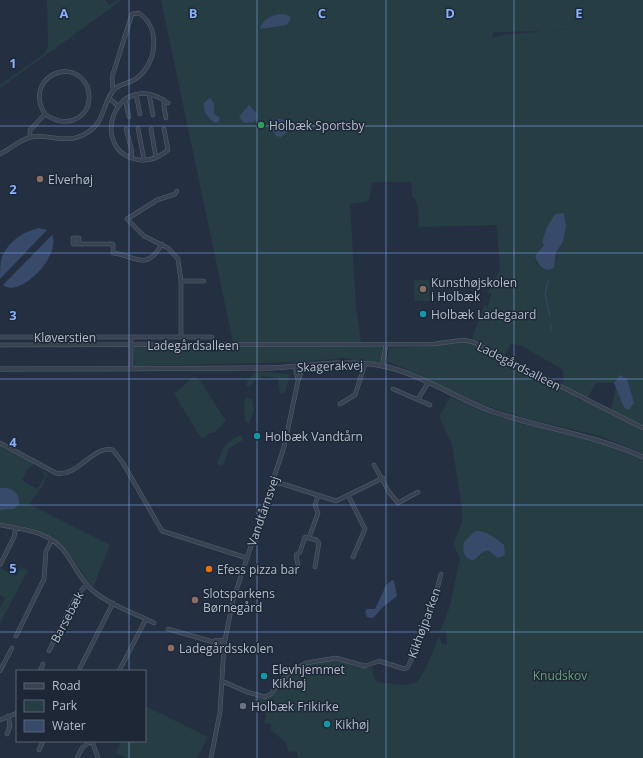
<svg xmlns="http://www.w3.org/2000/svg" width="643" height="758" viewBox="0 0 643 758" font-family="'Open Sans',sans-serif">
  <rect width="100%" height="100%" fill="#243042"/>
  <!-- green -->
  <path fill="#263e43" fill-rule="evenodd" d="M 47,0 L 106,0 L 109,5 L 118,0 L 122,0 L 0,88 L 0,85 L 44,54 L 48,47 Z
    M 161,0 L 643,0 L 643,426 L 611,410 L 616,387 L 624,408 L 620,375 L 614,383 L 596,383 L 587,398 L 561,385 L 564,380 L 563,370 L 522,346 L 511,343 L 505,355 L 472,338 L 485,304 L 487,309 L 492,293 L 488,293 L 491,284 L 500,271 L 497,225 L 419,227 L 418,207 L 415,198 L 412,197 L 411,182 L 372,182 L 369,201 L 350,204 L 356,307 L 361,342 L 233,342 ZM 602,26 L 502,35 L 492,38 L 493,32 L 549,31 ZM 563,216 C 568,239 556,243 557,259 L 544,269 L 537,264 L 535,256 L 544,245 L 542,242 L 547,227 Z
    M 414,280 L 429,280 L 430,301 L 414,301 Z
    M 464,341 L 472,343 L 572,394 L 577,397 L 577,399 L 581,401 L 583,399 L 643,429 L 643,453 L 600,436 L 525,418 L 484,405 L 453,392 L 423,376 L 387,361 L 389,349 L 391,348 L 434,346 Z
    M 133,346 L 383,346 L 385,347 L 382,359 L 379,363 L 342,358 L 302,362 L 135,366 Z
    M 257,371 L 288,374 L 289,378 L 285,393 L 280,394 L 278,378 L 263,376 L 255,380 L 250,387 L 246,385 L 250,377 Z
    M 194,376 L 200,381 L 226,421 L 214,433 L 210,433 L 202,439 L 174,394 Z
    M 246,397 L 252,399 L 254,411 L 249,423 L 245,421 L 244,401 Z
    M 450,397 L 490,414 L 609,446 L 643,460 L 643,758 L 300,758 L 298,757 L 297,751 L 289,752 L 285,742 L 271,730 L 271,724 L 264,723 L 268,707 L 253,702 L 255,697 L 261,699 L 270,698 C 274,694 277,688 281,683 C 293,669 324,656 343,662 C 352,665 363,670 372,667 L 373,675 L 377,682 L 401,685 L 416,683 L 424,672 L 439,637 L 442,644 L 447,645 L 446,631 L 440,632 L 450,606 L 460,558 L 453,544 L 462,522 L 462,508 L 452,444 L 439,417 Z
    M 241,435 L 243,440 L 229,448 L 223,466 L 217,465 C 223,447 224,443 241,435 Z
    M 0,445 L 34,463 L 32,467 L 30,466 L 22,480 L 37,489 L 46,475 L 43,473 L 44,471 L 48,474 L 42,487 L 29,504 L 110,545 L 93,587 C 83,575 76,562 67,551 C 49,529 26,526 0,523 L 0,510 L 8,510 L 3,488 L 0,488 Z
    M 21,567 L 28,570 L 0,623 L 0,608 L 5,598 L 0,595 L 0,568 L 16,576 Z
    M 145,706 L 208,737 L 197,758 L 127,758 L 116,753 L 122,741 L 145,741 Z"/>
  <!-- water -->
  <path fill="#374a6a" d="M 283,14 L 290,16 L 290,21 L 286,25 L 260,29 C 262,19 274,14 283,14 Z
    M 210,98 L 214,103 L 214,114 L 220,118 L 218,122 L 215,123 C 208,117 203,113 204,103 Z
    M 249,105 L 257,114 L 257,119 L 254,122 L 244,123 L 239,117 Z
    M 277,119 C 284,119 289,121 292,128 L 281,137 L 276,136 L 272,128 Z
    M 564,213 L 566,227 L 563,241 L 556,253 L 554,267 L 550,270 C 541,269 538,265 535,256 L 544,245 L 542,242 L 547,227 L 555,214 Z
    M 39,228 L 47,230 L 0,279 C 0,273 0,266 1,260 C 6,243 22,232 39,228 Z
    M 52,235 C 62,256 19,299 3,285 Z
    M 620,375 L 627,379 L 634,403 L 629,410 L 624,408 L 614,383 Z
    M 0,488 C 10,486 21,493 19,504 L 14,509 L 0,510 Z
    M 475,531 C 487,530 495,538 504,545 L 505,555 L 498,558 L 488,550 L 483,552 L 474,560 C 464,560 462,550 464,542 Z
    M 392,580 L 394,581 L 397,596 L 383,607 L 373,618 L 367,617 L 365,612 L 367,609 L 375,609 L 384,590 L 385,586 Z"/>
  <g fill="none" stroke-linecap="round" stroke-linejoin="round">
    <!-- stream -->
    <path stroke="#374a6a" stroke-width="1" d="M 548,281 L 545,294 L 550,316
      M 551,324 L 551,331"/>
    <!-- minor casing -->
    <g stroke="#56606f" stroke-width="4.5">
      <path id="minor" d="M 136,94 L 140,114
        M 149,94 L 153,115
        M 110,99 L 118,106
        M 125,99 L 129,117
        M 164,100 L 164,107 L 166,118
        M 138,128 L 144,160
        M 126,129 L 132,151 L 131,158
        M 151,129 L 156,158
        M 164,129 L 168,150 C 160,157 150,161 140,160 C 86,153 115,65 168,103
        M 30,137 L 30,130 L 45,114 C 23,80 71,54 87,86 C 90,93 90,103 86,110 C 76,125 58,124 45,114
        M 0,154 C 11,149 20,139 32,137 C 50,134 65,144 83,135 C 106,124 101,106 113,91 C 119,83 130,84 137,78 C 157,63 161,28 139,13 L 132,14 L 112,77 L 113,91
        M 177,191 L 175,194 L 157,200 L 127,219 L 144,236 L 168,248 L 178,259 L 181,281 L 181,337
        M 79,244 L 79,238 L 73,238 L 73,244 L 113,244 L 113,253 C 137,256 146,272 162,244
        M 181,281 L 204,281
        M 0,337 L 212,337
        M 0,345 L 434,344 L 463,340 L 473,342 L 643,428
        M 382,366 L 386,345
        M 295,367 L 298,380
        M 131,368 L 131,337
        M 393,389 L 430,405
        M 418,399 L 428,383
        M 340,404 L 355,395 L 365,364
        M 0,443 L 56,473 C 77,478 94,444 113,450 L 123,463 L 162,531 L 247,558
        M 374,465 L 389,492 L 398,503 L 418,492
        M 273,483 L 283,484 L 336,501 L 383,478
        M 348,495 L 365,529 L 353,557
        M 0,525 C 25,529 52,532 67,555 C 75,567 82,581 92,590 C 107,603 128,611 146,619 L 119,671
        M 309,538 L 316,540 L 319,543 L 315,567
        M 0,565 L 14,537 L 16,528
        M 298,565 L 296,555 L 300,552 L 305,537 L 309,538 L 318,513 L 315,505 L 318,496
        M 146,619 L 154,623
        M 168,629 L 224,645
        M 16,636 L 44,579 L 46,551 L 52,540
        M 213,641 L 225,640
        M 49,651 L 75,598 L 86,585
        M 80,668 L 113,603
        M 0,671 L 12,648
        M 40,671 L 43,664
        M 222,681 L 247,692 L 265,697 L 271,694 L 278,684 L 288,674 L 306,663 L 336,658 L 365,666 L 379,661 L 405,669 L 408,667 L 433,605 L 441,574
        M 0,720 L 17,713
        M 7,734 L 10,726 L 8,716
        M 92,741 L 98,758
        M 39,750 L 43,741
        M 77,758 L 82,748 L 91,741
        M 211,758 L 220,712 L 224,645 L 233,600 L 284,447 L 298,381 L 303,367"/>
    </g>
    <!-- tertiary casing -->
    <g stroke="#56606f" stroke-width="5">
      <path id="tertiary" d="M 0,369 C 87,369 175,369 262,368 C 298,368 335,360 371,364 C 415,369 453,398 494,412 C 544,429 595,435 643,457"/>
    </g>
    <!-- minor -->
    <use href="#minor" stroke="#384251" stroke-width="3.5"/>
    <!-- tertiary -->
    <use href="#tertiary" stroke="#384251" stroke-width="4"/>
  </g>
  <!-- grid -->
  <path fill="none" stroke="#87b1fe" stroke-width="1" stroke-opacity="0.55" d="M 129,0 L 129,671M 257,0 L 257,758M 386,0 L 386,758M 514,0 L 514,758M 0,126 L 643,126M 0,253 L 643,253M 0,379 L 643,379M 0,505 L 643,505M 0,632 L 643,632M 129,741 L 129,758"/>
  <!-- markers -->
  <circle fill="#2e9e5b" stroke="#1d2736" stroke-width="1.5" cx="261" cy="125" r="4"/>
  <g fill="#8d6e63" stroke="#1d2736" stroke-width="1.5">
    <circle cx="40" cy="179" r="4"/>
    <circle cx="423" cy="289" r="4"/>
    <circle cx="195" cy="600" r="4"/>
    <circle cx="171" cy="648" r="4"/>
  </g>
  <g fill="#0f9aa8" stroke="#1d2736" stroke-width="1.5">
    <circle cx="423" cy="314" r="4"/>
    <circle cx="257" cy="436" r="4"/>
    <circle cx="264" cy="676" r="4"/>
    <circle cx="327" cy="724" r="4"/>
  </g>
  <circle fill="#e8710a" stroke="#1d2736" stroke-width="1.5" cx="209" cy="569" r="4"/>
  <circle fill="#6b7280" stroke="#1d2736" stroke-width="1.5" cx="243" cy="706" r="4"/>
  <g text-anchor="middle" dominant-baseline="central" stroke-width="3" stroke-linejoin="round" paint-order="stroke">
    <!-- poi labels -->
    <g font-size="12" fill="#b5bdcc" stroke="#1d2736" text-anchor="start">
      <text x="269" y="125">Holbæk Sportsby</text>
      <text x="48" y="179">Elverhøj</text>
      <text x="431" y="282">Kunsthøjskolen<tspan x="431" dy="14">i Holbæk</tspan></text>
      <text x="431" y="314">Holbæk Ladegaard</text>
      <text x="265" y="436">Holbæk Vandtårn</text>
      <text x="217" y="569">Efess pizza bar</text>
      <text x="203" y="593">Slotsparkens<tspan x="203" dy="14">Børnegård</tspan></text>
      <text x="179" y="648">Ladegårdsskolen</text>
      <text x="272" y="669">Elevhjemmet<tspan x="272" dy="14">Kikhøj</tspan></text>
      <text x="251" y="706">Holbæk Frikirke</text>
      <text x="335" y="724">Kikhøj</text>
    </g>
    <!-- street labels -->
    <g font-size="12" fill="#b5bdcc" stroke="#1d2736">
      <text x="65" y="337">Kløverstien</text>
      <text x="193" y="345">Ladegårdsalleen</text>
      <text transform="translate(330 366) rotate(-2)">Skagerakvej</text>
      <text transform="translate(519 366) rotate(27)">Ladegårdsalleen</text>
      <text transform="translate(263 511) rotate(-71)">Vandtårnsvej</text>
      <text transform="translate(67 617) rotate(-62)">Barsebæk</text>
      <text transform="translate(424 623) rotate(-70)">Kikhøjparken</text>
    </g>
    <!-- park labels -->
    <g font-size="12" fill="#6a9e78" stroke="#1d2736">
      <text x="560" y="675">Knudskov</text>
    </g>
  </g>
  <g font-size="13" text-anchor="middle" font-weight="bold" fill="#87b1fe" stroke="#1d2736" stroke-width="3" stroke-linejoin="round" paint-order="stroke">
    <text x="64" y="18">A</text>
    <text x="193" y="18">B</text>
    <text x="322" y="18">C</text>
    <text x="450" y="18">D</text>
    <text x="579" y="18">E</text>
    <text x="13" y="68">1</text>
    <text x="13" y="194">2</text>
    <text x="13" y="320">3</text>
    <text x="13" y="447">4</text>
    <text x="13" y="573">5</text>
  </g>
  <!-- legend -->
  <rect x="16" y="670" width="130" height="72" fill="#1d2736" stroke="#5a6372"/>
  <rect x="24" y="683" width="20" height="6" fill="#384251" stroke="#5a6372"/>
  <text x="52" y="690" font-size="12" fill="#b5bdcc">Road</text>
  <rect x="24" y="700" width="20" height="12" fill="#263e43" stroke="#5a6372"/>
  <text x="52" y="710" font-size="12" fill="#b5bdcc">Park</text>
  <rect x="24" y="720" width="20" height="12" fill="#374a6a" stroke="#5a6372"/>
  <text x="52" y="730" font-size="12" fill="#b5bdcc">Water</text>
</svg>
